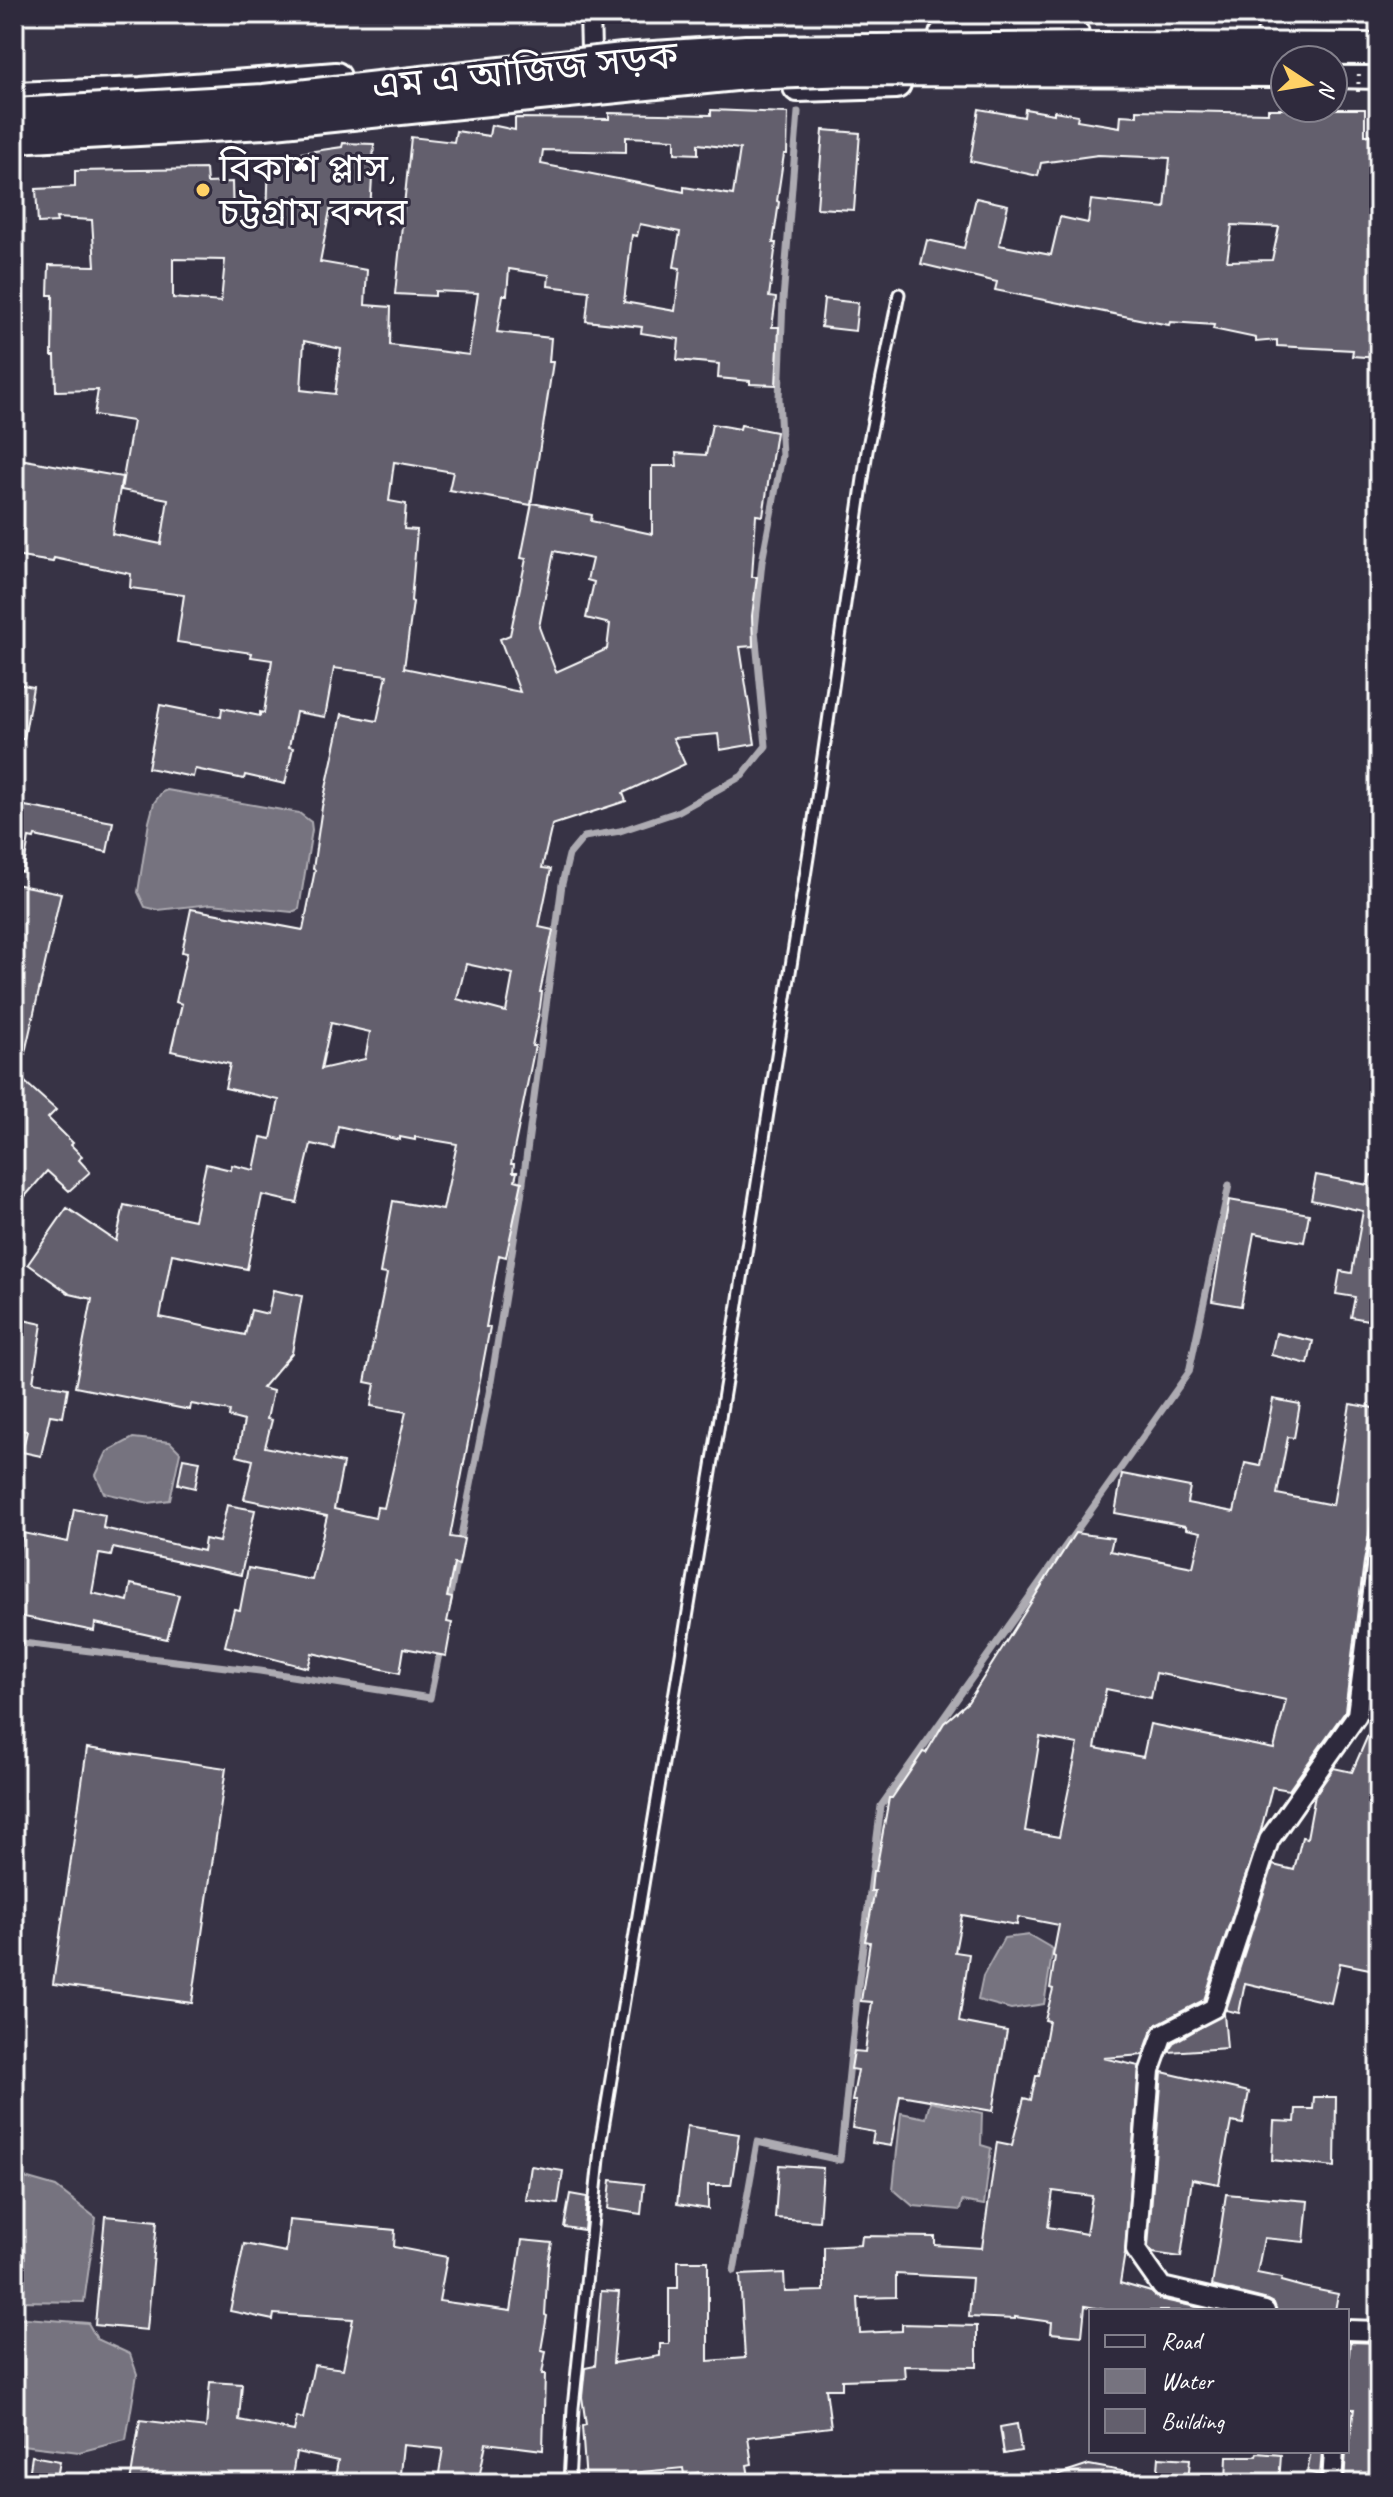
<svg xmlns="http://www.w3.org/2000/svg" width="1393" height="2497" viewBox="0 0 1393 2497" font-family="Caveat,'Noto Sans Bengali',sans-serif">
  <rect width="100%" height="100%" fill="#373345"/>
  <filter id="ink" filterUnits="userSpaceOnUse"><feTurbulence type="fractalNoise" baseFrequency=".0125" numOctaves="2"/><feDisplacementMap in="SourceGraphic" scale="16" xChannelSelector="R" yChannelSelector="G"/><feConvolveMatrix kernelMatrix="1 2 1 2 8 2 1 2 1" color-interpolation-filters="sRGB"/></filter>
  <g filter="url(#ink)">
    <!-- water -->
    <path fill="#76737f" stroke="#adabb2" stroke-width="2" d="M 167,790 L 299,813 L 311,822 L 312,830 L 299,909 L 292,912 L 211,904 L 158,910 L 145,907 L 138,892 L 149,822 L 154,803 L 162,792 Z
      M 133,1438 L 170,1442 L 180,1452 L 170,1500 L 149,1503 L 104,1493 L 96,1475 L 107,1452 Z
      M 1029,1935 L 1053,1949 L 1044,2004 L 1011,2009 L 978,2000 L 983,1976 L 1004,1938 Z
      M 930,2102 L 982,2113 L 981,2145 L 991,2148 L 984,2205 L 962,2201 L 960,2210 L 913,2206 L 893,2189 L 901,2113 L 926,2118 Z
      M 14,2175 L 56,2187 L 96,2218 L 84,2302 L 14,2301 Z
      M 14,2317 L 88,2323 L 97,2339 L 130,2354 L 137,2374 L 126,2440 L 79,2452 L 14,2444 Z"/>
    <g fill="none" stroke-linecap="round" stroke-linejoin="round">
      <!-- stream -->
      <path stroke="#adabb2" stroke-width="7" d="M 459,1546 L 490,1388 L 521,1197 L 562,884 L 569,855 L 584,837 L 620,831 L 677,812 L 742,776 L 766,746 L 755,630 L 762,562 L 782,456 L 779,398 L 783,300 L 798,112
        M 448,1605 L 457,1558
        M 14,1642 L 260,1671 L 430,1698 L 440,1649
        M 734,2271 L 757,2142 L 840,2160 L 858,1986 L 881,1806 L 1189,1372 L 1229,1185"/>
    </g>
    <!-- building -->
    <path fill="#635f6d" stroke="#fff" stroke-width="2" fill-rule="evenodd" d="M 979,109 L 1024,117 L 1025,109 L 1054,114 L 1054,111 L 1078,115 L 1077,120 L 1120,127 L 1121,115 L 1137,116 L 1137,110 L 1268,113 L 1268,109 L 1365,109 L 1365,135 L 1378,135 L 1379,358 L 1352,356 L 1353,350 L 1277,346 L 1277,340 L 1256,342 L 1256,338 L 1213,329 L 1214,325 L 1170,322 L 1169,325 L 995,290 L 997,282 L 921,264 L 927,240 L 964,248 L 976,198 L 1008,205 L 999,245 L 1051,255 L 1060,217 L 1088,223 L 1091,200 L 1165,208 L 1170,158 L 1098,155 L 1041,163 L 1038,176 L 970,161 ZM 1232,225 L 1279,227 L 1272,260 L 1227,261 Z
      M 711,110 L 788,113 L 787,154 L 784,154 L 777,201 L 779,202 L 773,243 L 776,243 L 769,297 L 776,298 L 772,327 L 779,327 L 776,385 L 750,384 L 750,381 L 718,378 L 719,364 L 677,360 L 679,339 L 641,333 L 642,327 L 586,321 L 589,291 L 548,286 L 549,275 L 509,269 L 507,295 L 503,295 L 497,332 L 551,338 L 549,362 L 553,362 L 531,505 L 449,490 L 453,472 L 394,462 L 389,501 L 406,504 L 404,529 L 417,530 L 411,601 L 413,602 L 404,668 L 520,692 L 500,639 L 510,635 L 526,559 L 521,558 L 532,503 L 592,515 L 591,521 L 652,534 L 652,466 L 677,466 L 676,453 L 706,455 L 712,424 L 740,429 L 741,425 L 776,432 L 763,516 L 756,515 L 752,577 L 757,577 L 752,616 L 753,646 L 740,647 L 755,744 L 720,750 L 718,734 L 673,738 L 685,764 L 623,793 L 626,801 L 552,825 L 542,868 L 551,869 L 539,927 L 553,930 L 540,992 L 542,992 L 540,1007 L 532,1046 L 535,1046 L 511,1164 L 514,1164 L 513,1172 L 517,1172 L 515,1180 L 522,1182 L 506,1257 L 499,1255 L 486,1327 L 490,1327 L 450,1537 L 464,1539 L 459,1565 L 454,1564 L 447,1597 L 452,1598 L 447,1622 L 452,1623 L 446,1656 L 404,1648 L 400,1673 L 312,1653 L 308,1668 L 225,1646 L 234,1609 L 240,1610 L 248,1568 L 312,1580 L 327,1516 L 244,1499 L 253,1460 L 237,1456 L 244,1421 L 229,1417 L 230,1411 L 191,1404 L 190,1410 L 75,1387 L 92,1299 L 70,1294 L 28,1264 L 67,1208 L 116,1241 L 124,1205 L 194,1220 L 206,1164 L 231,1170 L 232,1165 L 254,1170 L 261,1137 L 271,1139 L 279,1100 L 225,1088 L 230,1064 L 171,1051 L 182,1004 L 176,1002 L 187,953 L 182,952 L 191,909 L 303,930 L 315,870 L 313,869 L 322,807 L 342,714 L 377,721 L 387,675 L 334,668 L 325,717 L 296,712 L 289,747 L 293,748 L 285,784 L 245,775 L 244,779 L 195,769 L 193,777 L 148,768 L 160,705 L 221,717 L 222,708 L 260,716 L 260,712 L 264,713 L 272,660 L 251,657 L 252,653 L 177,642 L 184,595 L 130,588 L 131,574 L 54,558 L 53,562 L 14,556 L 14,458 L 122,477 L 112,534 L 161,544 L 168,499 L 121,490 L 133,421 L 94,415 L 98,390 L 56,391 L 55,356 L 52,356 L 53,295 L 48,295 L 49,265 L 95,266 L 92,220 L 56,218 L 57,222 L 38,223 L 36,189 L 75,187 L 75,171 L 206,169 L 207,183 L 232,182 L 233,219 L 267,217 L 269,158 L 301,160 L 300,153 L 342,147 L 343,143 L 374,144 L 370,211 L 330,210 L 320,262 L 367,270 L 365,305 L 391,307 L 390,345 L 469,355 L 478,293 L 435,291 L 435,296 L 395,294 L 411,137 L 454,142 L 456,131 L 489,136 L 491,125 L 515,130 L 515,118 L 609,119 L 609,113 L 711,115 ZM 626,137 L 675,139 L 675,153 L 698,154 L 698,144 L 740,149 L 733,195 L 684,187 L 684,192 L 541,164 L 543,150 L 626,152 ZM 640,224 L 680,232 L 674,267 L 680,268 L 675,311 L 624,302 L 632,235 L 637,236 ZM 173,259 L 225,260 L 221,302 L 173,298 ZM 304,341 L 341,349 L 335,394 L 301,390 ZM 554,551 L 592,559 L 587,580 L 594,582 L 586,618 L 610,624 L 607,649 L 556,672 L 539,627 ZM 466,964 L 513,974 L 506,1012 L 457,999 ZM 331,1023 L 370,1032 L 365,1059 L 321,1069 ZM 338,1126 L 400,1140 L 400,1137 L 415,1140 L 415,1137 L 457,1144 L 443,1210 L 393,1201 L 380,1273 L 387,1274 L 365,1382 L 375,1384 L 371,1406 L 406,1412 L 384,1508 L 377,1507 L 375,1518 L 334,1509 L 343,1463 L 265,1447 L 272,1420 L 267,1419 L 273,1391 L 262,1388 L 292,1353 L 302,1296 L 273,1290 L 268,1314 L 251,1310 L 245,1335 L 160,1317 L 172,1254 L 247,1269 L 262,1195 L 297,1203 L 311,1144 L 334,1149 Z
      M 823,130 L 860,133 L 854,210 L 817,208 Z
      M 824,299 L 858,303 L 855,331 L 821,327 Z
      M 14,683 L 33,687 L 24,739 L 14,739 Z
      M 14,804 L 113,822 L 107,852 L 35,836 L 34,839 L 29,838 L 23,872 L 14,871 Z
      M 14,884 L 61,893 L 22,1066 L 14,1066 Z
      M 14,1072 L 56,1110 L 48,1118 L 73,1143 L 71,1145 L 82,1156 L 79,1160 L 90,1172 L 69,1191 L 47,1171 L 14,1209 Z
      M 1316,1175 L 1368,1185 L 1370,1175 L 1379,1176 L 1379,1322 L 1351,1317 L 1355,1297 L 1336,1294 L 1340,1271 L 1352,1273 L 1363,1211 L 1311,1200 Z
      M 1229,1200 L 1309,1214 L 1304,1242 L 1254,1233 L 1241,1306 L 1212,1301 Z
      M 14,1318 L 42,1324 L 33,1382 L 68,1388 L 63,1417 L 50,1415 L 41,1456 L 22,1452 L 27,1431 L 14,1429 Z
      M 1276,1333 L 1313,1341 L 1308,1364 L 1271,1355 Z
      M 1273,1399 L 1300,1404 L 1294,1438 L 1288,1437 L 1277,1494 L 1333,1505 L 1350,1404 L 1379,1409 L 1379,1491 L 1368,1513 L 1373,1514 L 1364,1562 L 1345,1711 L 1289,1790 L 1272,1787 L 1261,1830 L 1204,2000 L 1157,2024 L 1152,2030 L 1143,2055 L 1103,2058 L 1139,2066 L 1125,2253 L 1120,2283 L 1151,2292 L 1159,2299 L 1201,2308 L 1200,2311 L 1111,2311 L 1085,2306 L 1082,2336 L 1051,2333 L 1052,2322 L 1015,2317 L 1015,2319 L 969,2317 L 972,2278 L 896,2274 L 896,2297 L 858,2298 L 860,2333 L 902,2331 L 902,2324 L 977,2326 L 977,2367 L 904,2366 L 905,2378 L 842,2380 L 842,2389 L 826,2389 L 831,2427 L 748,2437 L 752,2464 L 747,2465 L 750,2483 L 703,2483 L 702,2472 L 684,2475 L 683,2468 L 631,2473 L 633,2483 L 586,2483 L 582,2426 L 586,2425 L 582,2397 L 585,2368 L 595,2366 L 601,2291 L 619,2292 L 613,2363 L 660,2356 L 660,2344 L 669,2344 L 669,2288 L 678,2288 L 678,2261 L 708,2261 L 708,2361 L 745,2358 L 740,2275 L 784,2273 L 785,2292 L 824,2291 L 824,2247 L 861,2245 L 862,2236 L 935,2237 L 935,2245 L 982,2248 L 997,2142 L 1012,2145 L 1024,2098 L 1031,2100 L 1036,2076 L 1039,2076 L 1049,2021 L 1045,2020 L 1053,1989 L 1050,1988 L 1055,1957 L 1053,1956 L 1059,1925 L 1018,1917 L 1017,1925 L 962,1915 L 955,1952 L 969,1954 L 959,2022 L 1007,2031 L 993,2111 L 900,2095 L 891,2146 L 872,2143 L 874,2132 L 852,2128 L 856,2101 L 852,2101 L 858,2070 L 851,2069 L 854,2051 L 865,2052 L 872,2002 L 861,2001 L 870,1942 L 865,1941 L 875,1891 L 871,1891 L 873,1871 L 876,1871 L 889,1798 L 892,1798 L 923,1752 L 926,1753 L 944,1723 L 968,1702 L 1075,1533 L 1113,1538 L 1110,1551 L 1193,1567 L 1201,1532 L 1186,1529 L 1186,1526 L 1115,1513 L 1122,1474 L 1190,1487 L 1187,1503 L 1234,1512 L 1245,1463 L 1260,1466 ZM 1156,1673 L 1286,1700 L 1274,1749 L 1150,1724 L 1143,1757 L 1095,1748 L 1106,1689 L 1151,1698 ZM 1040,1737 L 1078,1744 L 1059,1837 L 1025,1831 ZM 1053,2191 L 1092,2196 L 1086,2234 L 1048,2227 Z
      M 183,1458 L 200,1461 L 195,1488 L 178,1484 Z
      M 227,1505 L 255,1510 L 241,1575 L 113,1548 L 111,1556 L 99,1554 L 92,1593 L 128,1601 L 131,1584 L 179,1595 L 167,1639 L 95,1623 L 94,1631 L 14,1615 L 14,1578 L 23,1533 L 68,1542 L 74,1509 L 105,1515 L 103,1528 L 203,1551 L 205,1539 L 219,1542 Z
      M 1379,1710 L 1379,1803 L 1376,1820 L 1379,1821 L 1379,1971 L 1340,1963 L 1331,2003 L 1245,1983 L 1239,2013 L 1226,2010 L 1273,1865 L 1294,1870 L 1302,1837 L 1307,1838 L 1315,1795 L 1334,1768 L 1352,1772 Z
      M 87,1748 L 226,1768 L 192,2003 L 53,1984 Z
      M 1224,2014 L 1227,2048 L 1169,2052 L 1173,2043 Z
      M 1162,2072 L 1249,2092 L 1243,2124 L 1231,2122 L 1219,2184 L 1192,2179 L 1181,2257 L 1153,2253 L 1148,2247 Z
      M 1314,2097 L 1336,2097 L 1335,2167 L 1272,2160 L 1274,2121 L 1295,2122 L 1296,2109 L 1313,2109 Z
      M 687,2126 L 739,2134 L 731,2185 L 708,2185 L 708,2209 L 677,2204 Z
      M 779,2165 L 823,2168 L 819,2221 L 775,2218 Z
      M 531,2166 L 563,2171 L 558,2204 L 526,2200 Z
      M 611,2180 L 644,2184 L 641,2214 L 608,2209 Z
      M 570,2194 L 587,2197 L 584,2230 L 564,2227 Z
      M 1226,2194 L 1308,2201 L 1304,2242 L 1264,2238 L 1257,2273 L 1282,2278 L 1281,2281 L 1303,2287 L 1338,2294 L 1335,2311 L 1277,2311 L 1274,2303 L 1268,2300 L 1212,2286 Z
      M 105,2216 L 157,2221 L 147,2330 L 95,2325 Z
      M 289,2220 L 395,2230 L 394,2247 L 447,2257 L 439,2301 L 511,2311 L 522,2240 L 552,2243 L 548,2263 L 545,2315 L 547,2316 L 541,2350 L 546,2351 L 542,2374 L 545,2374 L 543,2450 L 486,2443 L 478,2483 L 438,2479 L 443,2449 L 403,2445 L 399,2483 L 334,2483 L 338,2461 L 296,2452 L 291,2483 L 130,2483 L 140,2420 L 206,2428 L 210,2382 L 242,2384 L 239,2420 L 294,2431 L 297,2417 L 303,2419 L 314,2365 L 343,2369 L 353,2319 L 274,2314 L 273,2320 L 230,2311 L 244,2244 L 286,2252 Z
      M 1350,2342 L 1379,2343 L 1379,2483 L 1344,2483 L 1346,2451 L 1348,2451 L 1354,2409 L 1348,2409 L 1347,2356 L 1349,2356 Z
      M 1017,2424 L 1021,2451 L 1004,2454 L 1000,2427 Z
      M 1311,2451 L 1322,2451 L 1320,2475 L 1307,2472 Z
      M 1257,2453 L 1281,2455 L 1279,2483 L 1226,2483 L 1227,2456 L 1256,2456 Z
      M 32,2456 L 60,2461 L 56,2483 L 28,2483 Z
      M 1159,2457 L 1190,2459 L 1188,2483 L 1157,2483 Z
      M 1089,2465 L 1138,2474 L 1137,2483 L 1045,2483 L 1044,2480 Z"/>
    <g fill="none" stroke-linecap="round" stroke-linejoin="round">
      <!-- minor-tunnel -->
      <path stroke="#4b4758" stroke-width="18" stroke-dasharray="18 9" stroke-linecap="butt" d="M 1375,1720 L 1379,1720"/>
      <!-- service casing -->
      <g stroke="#fff" stroke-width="15">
        <path id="service" d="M 569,2483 L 573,2408 L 601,2140 L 726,1381 L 814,819 L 867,451 L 899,294"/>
      </g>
      <!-- minor casing -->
      <g stroke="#fff" stroke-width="24">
        <path id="minor" d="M 590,14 L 591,49
          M 1265,2311 L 1162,2287 L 1136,2250 L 1150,2070 L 1163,2034 L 1214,2008 L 1269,1840 L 1357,1715 L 1379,1545
          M 1347,2330 L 1379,2331
          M 1332,2483 L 1334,2451"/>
      </g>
      <!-- primary casing -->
      <g stroke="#fff" stroke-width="34">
        <path id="primary" d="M 1272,34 L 1379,34
          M 944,35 L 1074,34
          M 798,87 L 896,84
          M 14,97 L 141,92 L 336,77"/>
      </g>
      <!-- trunk casing -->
      <g stroke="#fff" stroke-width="36">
        <path id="trunk" d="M 1333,72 L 1379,73"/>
      </g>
      <!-- service -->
      <use href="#service" stroke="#2f2a3d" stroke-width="9"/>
      <!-- minor -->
      <use href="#minor" stroke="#2f2a3d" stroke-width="18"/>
      <!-- primary -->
      <use href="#primary" stroke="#2f2a3d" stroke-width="28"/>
      <!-- trunk -->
      <use href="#trunk" stroke="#2f2a3d" stroke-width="30"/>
      <!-- trunk-bridge casing -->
      <g stroke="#fff" stroke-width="36" stroke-linecap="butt">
        <path id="trunk-bridge" d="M 14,114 L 264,100 L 623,59 L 746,51 L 1107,48 L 1379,49
          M 14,137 L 264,123 L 745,74 L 849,70 L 1285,71"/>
      </g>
      <!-- path-bridge -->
      <path stroke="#fff" stroke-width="4" stroke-dasharray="2 6" stroke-linecap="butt" d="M 1358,92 L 1359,72"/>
      <!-- trunk-bridge -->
      <use href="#trunk-bridge" stroke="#2f2a3d" stroke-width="30"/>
    </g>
  </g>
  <!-- markers -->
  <circle fill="#ffd166" stroke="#2f2a3d" stroke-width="3" cx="203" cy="190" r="8"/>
  <g text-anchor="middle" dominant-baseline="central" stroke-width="6" stroke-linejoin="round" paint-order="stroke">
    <!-- street labels -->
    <g font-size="38" fill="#fff" stroke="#2f2a3d">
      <text transform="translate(525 71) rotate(-6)">এম এ আজিজ সড়ক</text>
    </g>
    <!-- poi labels -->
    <g font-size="38" fill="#fff" stroke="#2f2a3d" text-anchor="start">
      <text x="219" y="168">বিকাশ প্লাস,<tspan x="219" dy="44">চট্টগ্রাম বন্দর</tspan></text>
    </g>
  </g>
  <!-- margin -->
  <rect width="1393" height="2497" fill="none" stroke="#2f2a3d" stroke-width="48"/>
  <rect x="24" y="24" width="1345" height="2449" fill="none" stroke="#fff" stroke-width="3" filter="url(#ink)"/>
  <!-- legend -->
  <rect x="1089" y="2309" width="260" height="144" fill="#2f2a3d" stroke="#827f8b" stroke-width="2"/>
  <rect x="1105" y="2335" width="40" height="12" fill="#2f2a3d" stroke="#827f8b" stroke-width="2"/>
  <text x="1161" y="2349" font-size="24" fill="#ffffff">Road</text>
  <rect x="1105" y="2369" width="40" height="24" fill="#76737f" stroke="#827f8b" stroke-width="2"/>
  <text x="1161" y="2389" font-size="24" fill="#ffffff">Water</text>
  <rect x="1105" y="2409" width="40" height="24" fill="#635f6d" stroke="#827f8b" stroke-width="2"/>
  <text x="1161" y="2429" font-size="24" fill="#ffffff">Building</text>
  <!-- north arrow -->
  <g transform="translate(1309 84) rotate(102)"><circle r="38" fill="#2f2a3d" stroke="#827f8b" stroke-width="2"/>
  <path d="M0-6L14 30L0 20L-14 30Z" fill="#ffd166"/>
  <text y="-12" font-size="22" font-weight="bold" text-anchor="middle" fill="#ffffff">N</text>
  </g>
</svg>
